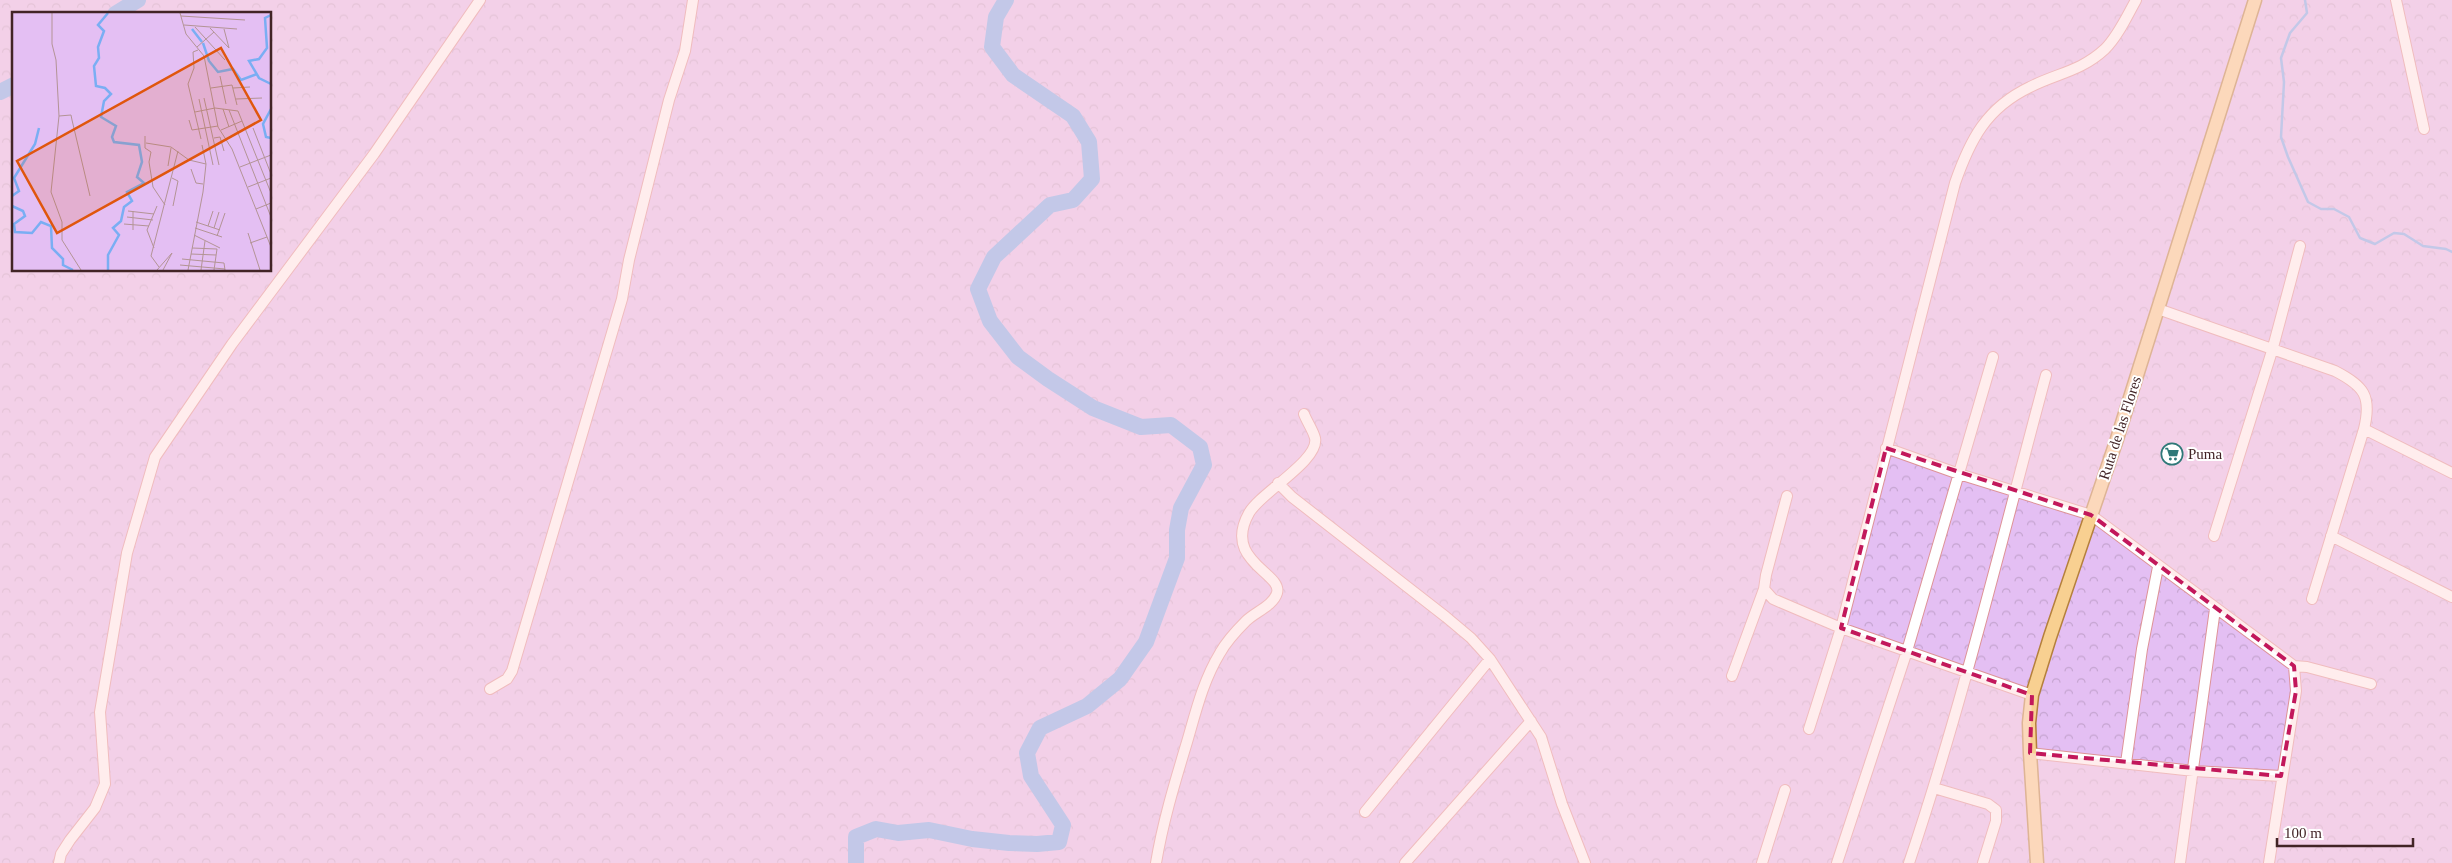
<svg xmlns="http://www.w3.org/2000/svg" width="2452" height="863" viewBox="0 0 2452 863" font-family="'Times New Roman',serif">
  <defs>
    <pattern id="park-crowns" width="20" height="18" patternUnits="userSpaceOnUse" patternTransform="scale(1.25)"><rect width="20" height="18" fill="#e4bff3"/><path d="M2 6a3 3 0 1 1 6 0M12 15a3 3 0 1 1 6 0" fill="none" stroke="#c5a4d0"/></pattern>
  </defs>
  <rect width="100%" height="100%" fill="#ffdedf"/>
  <!-- park -->
  <path fill="url(#park-crowns)" fill-rule="evenodd" d="M 0,0 L 2452,0 L 2452,863 L 0,863 ZM 14,14 L 270,14 L 270,270 L 14,270 Z"/>
  <g fill="none" stroke-linecap="round" stroke-linejoin="round">
    <!-- stream -->
    <path stroke="#7aaef3" stroke-width="2.5" d="M 2305,0 L 2307,13 L 2290,33 L 2281,58 L 2284,82 L 2281,137 L 2288,157 L 2308,202 L 2321,209 L 2334,209 L 2349,217 L 2360,238 L 2375,244 L 2394,233 L 2404,234 L 2423,246 L 2446,249 L 2452,252"/>
    <!-- river -->
    <path stroke="#7aaef3" stroke-width="16" d="M 115,14 L 138,0
      M 0,92 L 14,85
      M 856,863 L 856,837 L 876,829 L 898,833 L 929,830 L 972,839 L 1009,843 L 1037,844 L 1059,842 L 1063,825 L 1031,776 L 1027,753 L 1040,728 L 1087,706 L 1120,679 L 1146,642 L 1177,558 L 1177,530 L 1181,508 L 1204,465 L 1200,447 L 1171,425 L 1141,427 L 1093,408 L 1048,379 L 1018,357 L 990,321 L 978,289 L 994,257 L 1050,205 L 1073,200 L 1092,179 L 1089,142 L 1073,116 L 1013,75 L 992,47 L 996,17 L 1006,0"/>
    <!-- minor casing -->
    <g stroke="#de9397" stroke-width="12">
      <path id="minor" d="M 2396,0 L 2424,129
        M 2158,309 L 2335,371 C 2364,386 2372,396 2364,429 L 2312,599
        M 2364,429 L 2452,473
        M 1886,448 L 1959,474 L 2091,515 L 2294,666 L 2296,691 L 2269,863
        M 1278,483 L 1292,497 L 1446,617 L 1471,638 L 1490,659 L 1541,737 L 1562,804 L 1585,863
        M 1787,496 L 1766,575 L 1764,589 L 1773,599 L 1841,628 L 2032,695
        M 2214,536 L 2272,351 L 2300,246
        M 2331,536 L 2452,597
        M 2294,666 L 2307,667 L 2371,684
        M 1732,676 L 1764,589
        M 490,689 L 507,679 L 512,671 L 622,299 L 629,260 L 669,100 L 685,51 L 693,0
        M 1809,729 L 1841,628 L 1955,183 C 1970,140 1986,108 2030,87 C 2057,73 2080,72 2105,49 C 2118,36 2127,16 2136,0
        M 2030,753 L 2194,771 L 2281,776
        M 2126,763 L 2142,649 L 2158,567
        M 1934,788 L 1988,804 L 1996,810 L 1996,821 L 1983,863
        M 1365,812 L 1490,659
        M 59,863 L 61,854 L 70,840 L 95,808 L 105,784 L 100,712 L 127,553 L 155,457 L 232,344 L 374,154 L 480,0
        M 1156,863 C 1163,821 1175,782 1187,742 C 1196,711 1203,681 1220,653 C 1226,642 1237,630 1246,621 C 1255,612 1273,606 1277,593 C 1283,573 1222,561 1249,513 C 1260,493 1320,460 1315,438 C 1313,430 1307,422 1304,414
        M 1405,863 L 1531,721
        M 1762,863 L 1785,790
        M 1837,863 L 1907,651 L 1993,357
        M 1909,863 C 1963,703 2002,538 2046,375
        M 2180,863 L 2215,609"/>
    </g>
    <!-- major casing -->
    <g stroke="#b5803c" stroke-width="15">
      <path id="major" d="M 2037,863 L 2030,753 L 2029,723 L 2032,695 L 2050,637 L 2117,439 L 2255,0"/>
    </g>
    <!-- minor -->
    <use href="#minor" stroke="#fff" stroke-width="10"/>
    <!-- major -->
    <use href="#major" stroke="#f8d091" stroke-width="12"/>
  </g>
  <!-- marked area -->
  <path d="M0 0H2452V863H0ZM 1886,448 L 2091,515 L 2294,666 L 2296,691 L 2281,776 L 2030,753 L 2032,695 L 1841,628 Z" fill="#ffdedf" fill-opacity=".55" fill-rule="evenodd"/>
  <path fill="none" stroke="#c2185b" stroke-width="4" stroke-dasharray="10 6" stroke-linejoin="round" d="M 1886,448 L 2091,515 L 2294,666 L 2296,691 L 2281,776 L 2030,753 L 2032,695 L 1841,628 Z"/>
  <!-- icons -->
  <defs>
    <g id="supermarket-ring" transform="scale(1.125)"><circle r="9.5" fill="#fff" stroke="#2e7878" stroke-width="1.5"/><path d="M-6-5.5h2.5l.6 2H6L4.5 2H-2.5L-4.4-4H-6ZM-1.5 3.2a1.3 1.3 0 1 0 .1 0ZM3 3.2a1.3 1.3 0 1 0 .1 0Z" fill="#2e7878"/></g>
  </defs>
  <g fill-rule="evenodd">
    <use href="#supermarket-ring" x="2172" y="454"/>
  </g>
  <g text-anchor="middle" dominant-baseline="central" stroke-width="4" stroke-linejoin="round" paint-order="stroke">
    <!-- street labels -->
    <g font-size="15" fill="#422426" stroke="#fff">
      <text transform="translate(2120 428) rotate(-72)">Ruta de las Flores</text>
    </g>
    <!-- poi labels -->
    <g font-size="15" fill="#422426" stroke="#fff" text-anchor="start">
      <text x="2188" y="454">Puma</text>
    </g>
  </g>
  <!-- overview -->
  <g transform="translate(12 12)">
    <rect width="259" height="259" fill="#ffdedf"/>
    <path d="M 0,1 L 259,1 L 259,258 L 0,258 Z" fill="#e4bff3"/>
    <path fill="none" stroke="#7aaef3" stroke-width="2.5" d="M 259,3 L 253,6 L 255,36 L 247,47 L 237,49 L 247,66 L 259,72M 180,17 L 190,30M 191,31 L 197,49 L 206,60 L 221,57 L 229,68 L 245,62M 259,97 L 251,112 L 254,125 L 259,126M 0,184 L 7,179 L 2,166 L 23,132 L 27,116M 0,194 L 11,199 L 13,204 L 2,212 L 3,220 L 20,221 L 29,210 L 39,214 L 40,236 L 51,247 L 51,253 L 61,258M 96,258 L 96,243 L 107,223 L 101,216 L 109,209 L 112,195 L 120,189 L 115,180 L 132,171 L 125,165 L 130,150 L 127,133 L 102,130 L 100,125 L 104,114 L 89,105 L 92,89 L 99,82 L 93,76 L 84,74 L 82,54 L 87,46 L 86,35 L 92,19 L 86,13 L 96,1"/>
    <path fill="none" stroke="#b39495" stroke-width="1" d="M 40,1 L 40,32 L 44,48 L 47,104 L 39,180 L 50,210 L 50,228 L 69,258M 168,1 L 174,22 L 192,44 L 206,115 L 220,137 L 259,235M 169,4 L 233,8M 172,13 L 225,17M 183,15 L 213,48M 198,16 L 217,36M 212,17 L 217,36M 185,35 L 202,20M 186,38 L 181,40 L 182,56 L 176,72 L 189,127M 208,64 L 214,92M 199,76 L 220,73 L 225,93M 221,76 L 238,75M 192,86 L 207,153M 187,87 L 201,153M 224,87 L 250,86M 211,97 L 217,115M 217,98 L 259,205M 183,100 L 203,96 L 226,99 L 259,181M 47,104 L 59,103 L 60,108 L 78,184M 177,108 L 180,118 L 206,114M 241,116 L 259,162M 209,118 L 230,109M 133,124 L 133,136 L 139,140 L 137,150 L 141,175 L 153,193M 202,126 L 208,125 L 212,139M 134,131 L 159,135 L 177,148 L 194,152M 156,154 L 159,136M 228,155 L 259,143M 179,157 L 184,171 L 191,172M 160,166 L 166,169 L 161,194M 236,175 L 259,166M 244,197 L 259,191M 116,199 L 142,202M 115,205 L 141,208M 184,210 L 208,218M 112,212 L 137,214M 196,214 L 201,199M 183,216 L 210,225M 202,216 L 207,200M 121,218 L 121,199M 236,221 L 248,258M 182,223 L 208,236M 205,224 L 213,201M 238,231 L 255,225M 142,236 L 135,218 L 145,194M 180,236 L 205,237M 179,242 L 204,243M 170,247 L 212,251 L 213,258M 168,253 L 213,257M 147,255 L 139,244 L 166,139M 145,258 L 160,241M 151,258 L 160,241M 176,258 L 191,180 L 194,152 L 190,133M 189,258 L 193,229M 202,258 L 205,237"/>
    <path fill="#e0560d" fill-opacity="0.15" stroke="#e0560d" stroke-width="2.5" d="M 209,36 L 249,108 L 45,221 L 5,149 Z"/>
    <rect width="259" height="259" fill="none" stroke="#422426" stroke-width="2.5"/>
  </g>
  <!-- scale -->
  <path d="M2277 838v8h136v-8" fill="none" stroke="#422426" stroke-width="2.5"/>
  <text x="2284" y="838" font-size="15" fill="#422426" stroke="#ffffff" stroke-width="4" paint-order="stroke">100 m</text>
</svg>
